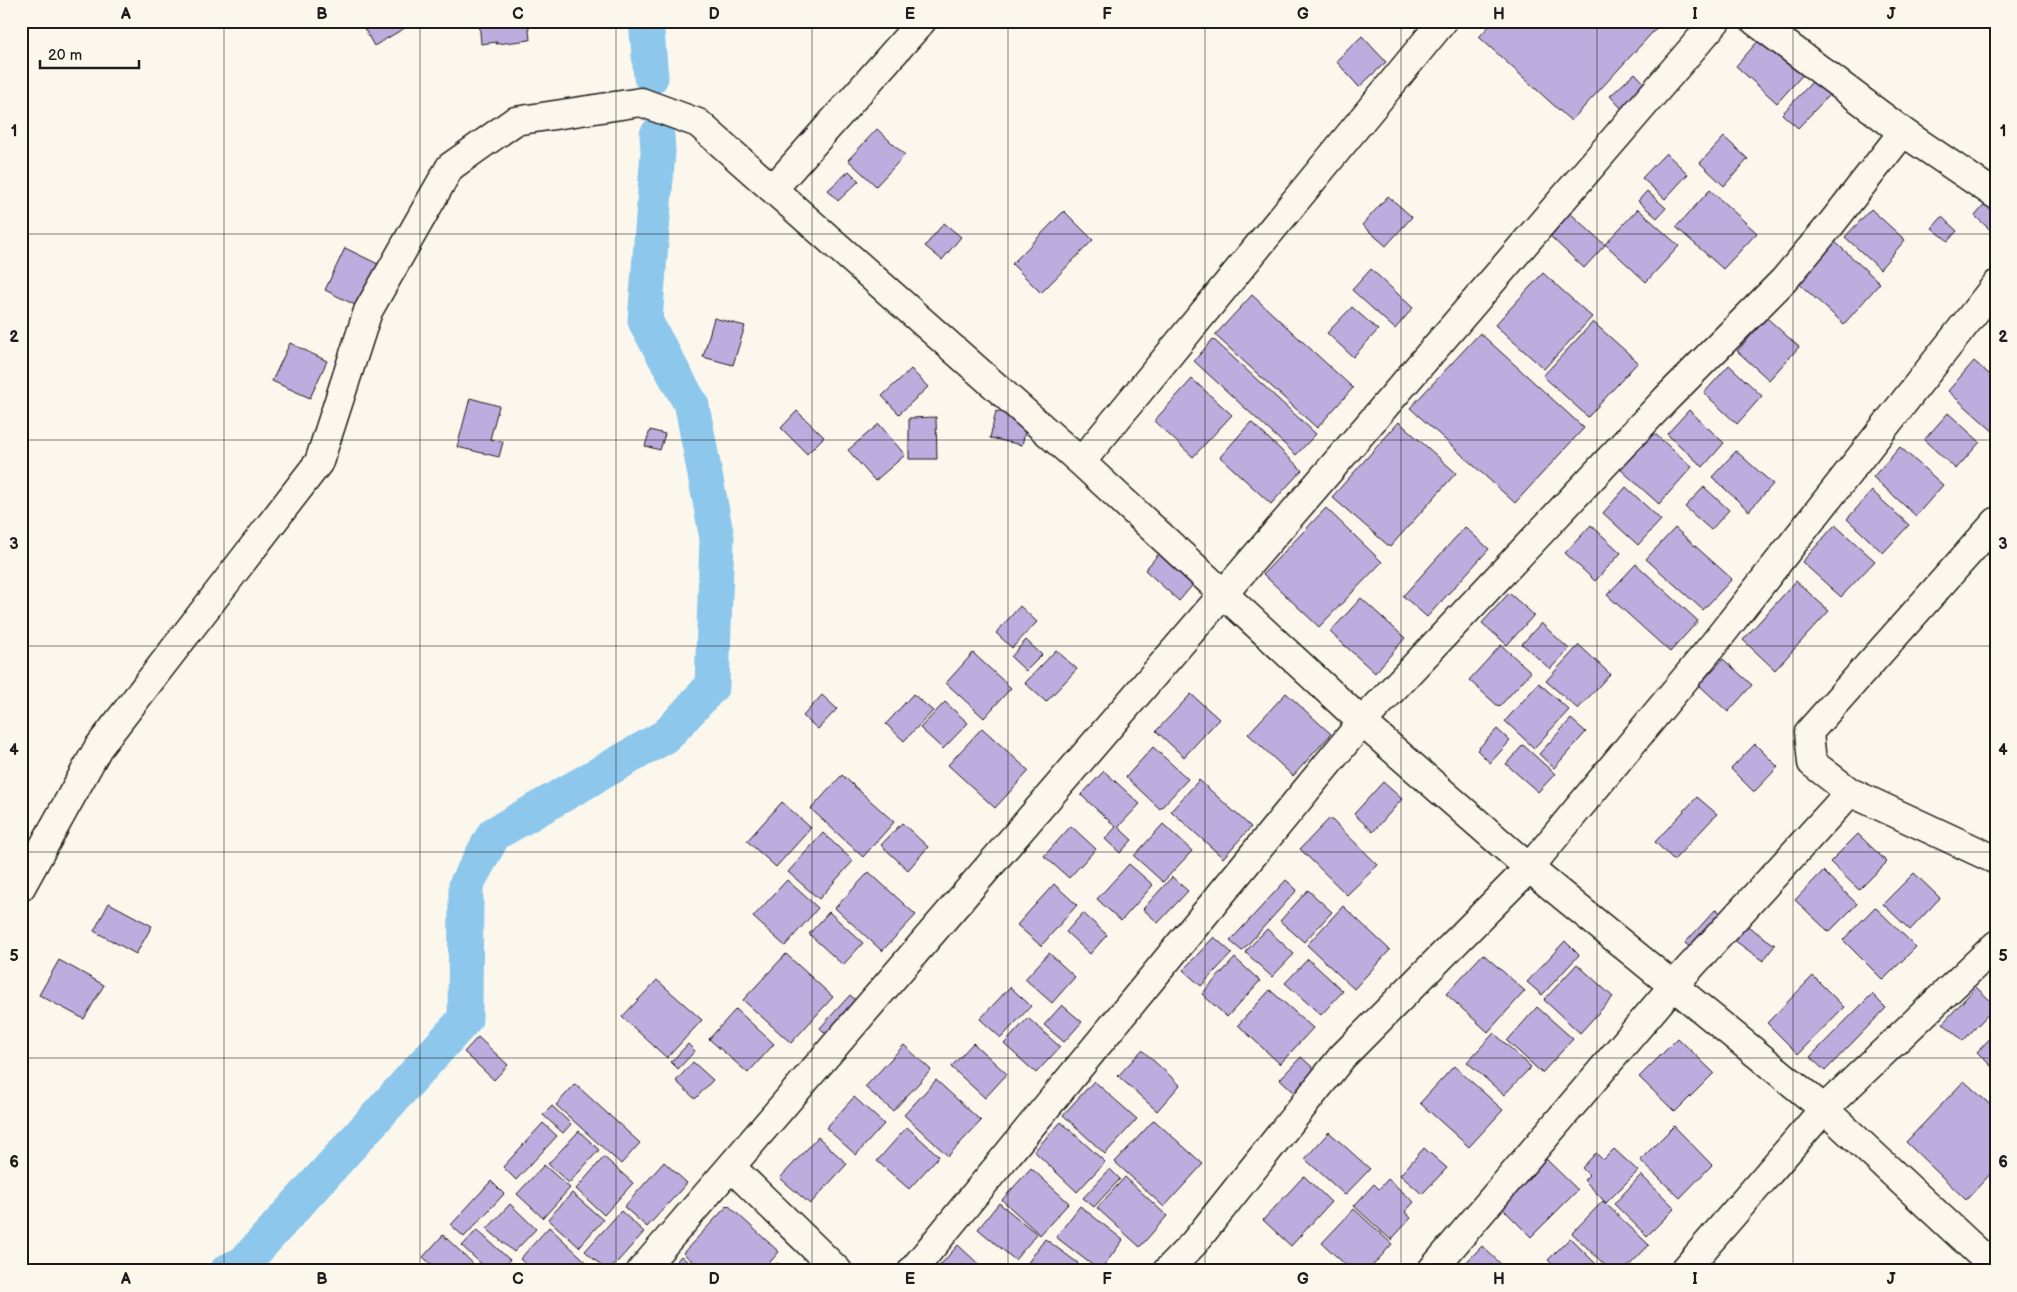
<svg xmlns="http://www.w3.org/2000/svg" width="2017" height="1292" viewBox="0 0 2017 1292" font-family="'Balsamiq Sans',sans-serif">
  <rect width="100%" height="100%" fill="#fbf7ec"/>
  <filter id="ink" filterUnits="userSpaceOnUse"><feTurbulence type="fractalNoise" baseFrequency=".02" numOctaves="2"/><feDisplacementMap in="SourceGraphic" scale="10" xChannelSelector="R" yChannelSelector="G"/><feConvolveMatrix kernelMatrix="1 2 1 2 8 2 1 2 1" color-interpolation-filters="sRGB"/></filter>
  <g filter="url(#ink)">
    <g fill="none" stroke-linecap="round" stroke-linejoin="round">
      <!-- canal -->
      <path stroke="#8dc7ec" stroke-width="35" d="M 646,21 L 651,77
        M 227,1271 L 244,1263 L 465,1019 L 466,885 L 494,834 L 666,736 L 712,686 L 717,538 L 692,406 L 645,321 L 658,152 L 657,135"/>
    </g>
    <!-- building -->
    <path fill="#bcadde" stroke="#1c1c1c" d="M 360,21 L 415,21 L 415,22 L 374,46 Z
      M 479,21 L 528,21 L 530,40 L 496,44 L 497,42 L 481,44 Z
      M 1494,21 L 1663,21 L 1571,121 L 1479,37 Z
      M 1766,32 L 1807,70 L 1777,103 L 1736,66 Z
      M 1362,36 L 1386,62 L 1359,87 L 1336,61 Z
      M 1635,73 L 1648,87 L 1623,110 L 1610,96 Z
      M 1813,81 L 1829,95 L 1798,128 L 1782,114 Z
      M 877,129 L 905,155 L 876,186 L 848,160 Z
      M 1724,137 L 1748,159 L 1724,186 L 1700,163 Z
      M 1666,153 L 1688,174 L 1665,199 L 1642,178 Z
      M 849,171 L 859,181 L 838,201 L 828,190 Z
      M 1710,190 L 1757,233 L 1723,269 L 1676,227 Z
      M 1647,191 L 1666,208 L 1657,218 L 1638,201 Z
      M 1388,196 L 1412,217 L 1386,246 L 1362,225 Z
      M 1987,202 L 1996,210 L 1996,235 L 1975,216 Z
      M 1638,209 L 1679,246 L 1646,282 L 1605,244 Z
      M 1871,209 L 1905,240 L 1880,269 L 1845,237 Z
      M 1064,211 L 1093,240 L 1041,293 L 1012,264 Z
      M 1570,213 L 1605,245 L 1584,268 L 1550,236 Z
      M 1942,217 L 1957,231 L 1948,241 L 1932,228 Z
      M 944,223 L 961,237 L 942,260 L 925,246 Z
      M 1833,240 L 1880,283 L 1844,324 L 1796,281 Z
      M 345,248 L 380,265 L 359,307 L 325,290 Z
      M 1371,269 L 1413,308 L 1395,329 L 1352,290 Z
      M 1543,273 L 1592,317 L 1544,369 L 1495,325 Z
      M 1252,295 L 1353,388 L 1317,428 L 1215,335 Z
      M 1352,307 L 1378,330 L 1353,357 L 1327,333 Z
      M 714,318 L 745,326 L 733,365 L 703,357 Z
      M 1767,318 L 1799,347 L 1769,380 L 1737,351 Z
      M 1593,322 L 1638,362 L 1588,417 L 1543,376 Z
      M 1480,333 L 1584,428 L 1515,503 L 1410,408 Z
      M 1213,339 L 1316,434 L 1296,455 L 1194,361 Z
      M 290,343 L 327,361 L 310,398 L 272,381 Z
      M 1974,361 L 1996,380 L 1996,434 L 1948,391 Z
      M 1729,365 L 1762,396 L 1737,424 L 1704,393 Z
      M 911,369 L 928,387 L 899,414 L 882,396 Z
      M 1192,379 L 1232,415 L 1193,457 L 1154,421 Z
      M 470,398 L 499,406 L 490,439 L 503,442 L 499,457 L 457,447 Z
      M 1689,410 L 1724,443 L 1703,467 L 1667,434 Z
      M 797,411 L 824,437 L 807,454 L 781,428 Z
      M 996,411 L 1028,419 L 1022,445 L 990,438 Z
      M 1948,413 L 1980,442 L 1956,469 L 1924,440 Z
      M 936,417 L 937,459 L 909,459 L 909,418 Z
      M 1251,422 L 1302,470 L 1271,504 L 1220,457 Z
      M 1399,422 L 1456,473 L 1390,547 L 1332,497 Z
      M 879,424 L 905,455 L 875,481 L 848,450 Z
      M 650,430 L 665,434 L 660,450 L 645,446 Z
      M 1654,433 L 1692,467 L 1659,504 L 1620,469 Z
      M 1900,447 L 1943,485 L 1916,516 L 1873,477 Z
      M 1736,451 L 1773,484 L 1749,511 L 1712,477 Z
      M 1626,487 L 1661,520 L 1638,545 L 1603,513 Z
      M 1704,487 L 1729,510 L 1711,530 L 1685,507 Z
      M 1872,491 L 1909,525 L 1883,553 L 1847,519 Z
      M 1326,508 L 1382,562 L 1319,627 L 1263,574 Z
      M 1591,525 L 1621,553 L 1595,581 L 1565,553 Z
      M 1835,525 L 1875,561 L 1841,597 L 1802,562 Z
      M 1465,527 L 1489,549 L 1427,617 L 1403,596 Z
      M 1675,528 L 1732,579 L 1703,610 L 1646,559 Z
      M 1163,549 L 1197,580 L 1179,601 L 1145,570 Z
      M 1636,564 L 1698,621 L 1670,652 L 1607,595 Z
      M 1796,581 L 1829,611 L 1775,670 L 1743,640 Z
      M 1509,593 L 1534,615 L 1507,645 L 1482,623 Z
      M 1361,598 L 1405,638 L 1375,673 L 1330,632 Z
      M 1020,606 L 1037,622 L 1012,648 L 996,633 Z
      M 1541,623 L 1569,649 L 1550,669 L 1522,644 Z
      M 1026,640 L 1042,655 L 1026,671 L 1011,657 Z
      M 1501,645 L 1531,672 L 1499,707 L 1469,680 Z
      M 1579,645 L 1610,674 L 1578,709 L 1546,681 Z
      M 1056,650 L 1077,669 L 1046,702 L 1025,683 Z
      M 973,653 L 1011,688 L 984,718 L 946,683 Z
      M 1723,659 L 1752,685 L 1728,712 L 1699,685 Z
      M 1539,683 L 1569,710 L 1534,748 L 1505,721 Z
      M 1286,693 L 1331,734 L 1293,776 L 1248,734 Z
      M 913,694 L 933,711 L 904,741 L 886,724 Z
      M 1191,694 L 1219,719 L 1184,757 L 1156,731 Z
      M 822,695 L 837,709 L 818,729 L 803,716 Z
      M 945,702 L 968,723 L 943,749 L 920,728 Z
      M 1571,719 L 1586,732 L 1554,768 L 1539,754 Z
      M 982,728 L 1029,771 L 995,808 L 948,765 Z
      M 1497,729 L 1510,741 L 1490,763 L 1477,750 Z
      M 1755,744 L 1778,767 L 1754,792 L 1731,769 Z
      M 1523,745 L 1555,774 L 1538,792 L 1506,764 Z
      M 1153,747 L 1188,779 L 1160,809 L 1126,777 Z
      M 1104,771 L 1140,804 L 1118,827 L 1132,840 L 1120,853 L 1105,839 L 1116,827 L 1081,795 Z
      M 842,775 L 894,822 L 863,857 L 811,809 Z
      M 1199,780 L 1251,827 L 1223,858 L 1171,811 Z
      M 1383,782 L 1402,799 L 1373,832 L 1354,814 Z
      M 1697,797 L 1717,814 L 1674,860 L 1655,842 Z
      M 782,802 L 811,828 L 776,867 L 747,841 Z
      M 1330,818 L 1378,865 L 1347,895 L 1300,849 Z
      M 902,823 L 928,847 L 908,870 L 881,845 Z
      M 1163,824 L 1192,851 L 1163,882 L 1134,856 Z
      M 1071,826 L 1096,849 L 1069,878 L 1044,856 Z
      M 823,833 L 853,861 L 819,899 L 788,872 Z
      M 1858,834 L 1887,862 L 1859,890 L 1830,862 Z
      M 1129,864 L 1153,885 L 1121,921 L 1097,899 Z
      M 1823,871 L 1857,904 L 1829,932 L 1795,900 Z
      M 869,872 L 916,915 L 882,951 L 835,908 Z
      M 1914,873 L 1940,898 L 1910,930 L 1883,904 Z
      M 1172,877 L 1188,891 L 1158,923 L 1143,909 Z
      M 787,880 L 818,908 L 785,946 L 753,917 Z
      M 1286,880 L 1297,890 L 1242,951 L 1230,941 Z
      M 1054,884 L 1077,905 L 1041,946 L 1017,925 Z
      M 1308,890 L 1332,912 L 1304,942 L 1280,921 Z
      M 109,903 L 152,926 L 136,954 L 94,931 Z
      M 1343,906 L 1390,950 L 1354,989 L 1307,945 Z
      M 1875,907 L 1916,947 L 1883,980 L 1843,940 Z
      M 1716,909 L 1726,918 L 1694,951 L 1685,943 Z
      M 829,912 L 863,943 L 843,965 L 809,934 Z
      M 1083,913 L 1107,935 L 1090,954 L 1066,932 Z
      M 1746,925 L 1775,945 L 1763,961 L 1734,940 Z
      M 1267,929 L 1294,954 L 1272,977 L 1245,952 Z
      M 1214,937 L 1232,953 L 1201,986 L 1183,970 Z
      M 1565,941 L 1579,955 L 1542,995 L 1527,982 Z
      M 1049,953 L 1075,977 L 1052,1003 L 1025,979 Z
      M 786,954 L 833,997 L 791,1043 L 743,1000 Z
      M 1483,954 L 1525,991 L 1488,1032 L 1446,994 Z
      M 1235,958 L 1260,981 L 1227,1017 L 1202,994 Z
      M 1308,959 L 1343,991 L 1321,1015 L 1285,983 Z
      M 59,960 L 104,985 L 84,1019 L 39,995 Z
      M 1577,964 L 1613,997 L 1580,1033 L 1544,1000 Z
      M 1996,965 L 1996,981 L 1988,973 Z
      M 1813,976 L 1844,1007 L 1798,1054 L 1767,1023 Z
      M 657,980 L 702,1020 L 667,1058 L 622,1017 Z
      M 1010,987 L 1031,1006 L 1001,1038 L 980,1019 Z
      M 1976,987 L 1996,1006 L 1963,1041 L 1943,1023 Z
      M 1270,990 L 1313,1028 L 1280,1064 L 1238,1025 Z
      M 1872,994 L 1886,1008 L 1825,1071 L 1810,1057 Z
      M 850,995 L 861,1005 L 831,1039 L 820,1028 Z
      M 1062,1005 L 1082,1022 L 1064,1042 L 1044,1025 Z
      M 1537,1007 L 1573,1039 L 1542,1073 L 1507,1041 Z
      M 736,1009 L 774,1044 L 748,1073 L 709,1039 Z
      M 1028,1018 L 1060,1047 L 1036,1073 L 1004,1044 Z
      M 1996,1032 L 1996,1071 L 1977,1052 Z
      M 1494,1033 L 1531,1067 L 1504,1095 L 1467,1062 Z
      M 478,1037 L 508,1065 L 494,1080 L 464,1052 Z
      M 1678,1038 L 1714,1073 L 1675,1112 L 1639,1077 Z
      M 973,1043 L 1007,1074 L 985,1098 L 951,1067 Z
      M 688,1044 L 695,1051 L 678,1069 L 671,1062 Z
      M 904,1045 L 931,1070 L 893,1111 L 865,1087 Z
      M 1142,1050 L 1180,1085 L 1157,1111 L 1118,1076 Z
      M 1301,1057 L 1320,1074 L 1299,1097 L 1280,1079 Z
      M 693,1062 L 713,1080 L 695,1099 L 676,1081 Z
      M 1454,1066 L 1503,1110 L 1469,1147 L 1420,1103 Z
      M 936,1080 L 981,1121 L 948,1156 L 904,1115 Z
      M 1094,1081 L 1137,1119 L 1105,1154 L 1063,1115 Z
      M 1964,1081 L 1996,1110 L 1996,1168 L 1966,1200 L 1906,1142 Z
      M 575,1084 L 640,1143 L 621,1164 L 556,1105 Z
      M 854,1097 L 884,1124 L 856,1155 L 826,1128 Z
      M 552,1106 L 571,1124 L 563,1133 L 543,1115 Z
      M 1154,1120 L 1203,1164 L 1164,1207 L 1115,1162 Z
      M 1061,1122 L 1105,1162 L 1077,1192 L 1034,1151 Z
      M 543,1123 L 557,1136 L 516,1180 L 503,1167 Z
      M 1674,1126 L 1712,1165 L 1680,1198 L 1640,1160 Z
      M 907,1127 L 939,1156 L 909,1189 L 877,1161 Z
      M 579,1131 L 599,1150 L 569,1183 L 548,1164 Z
      M 1329,1132 L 1370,1169 L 1345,1195 L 1305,1159 Z
      M 818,1137 L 847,1164 L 810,1204 L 780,1178 Z
      M 1424,1148 L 1447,1168 L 1422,1194 L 1400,1175 Z
      M 1614,1149 L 1638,1171 L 1606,1203 L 1584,1180 L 1589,1175 L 1582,1168 L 1596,1153 L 1603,1160 Z
      M 604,1157 L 633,1183 L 604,1215 L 576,1189 Z
      M 1546,1159 L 1578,1190 L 1531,1237 L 1500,1206 Z
      M 664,1162 L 687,1183 L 647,1227 L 624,1207 Z
      M 544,1165 L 570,1188 L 543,1218 L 517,1194 Z
      M 1031,1168 L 1069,1203 L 1040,1235 L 1002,1200 Z
      M 1110,1169 L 1120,1179 L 1094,1207 L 1083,1198 Z
      M 1641,1175 L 1675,1208 L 1647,1236 L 1614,1204 Z
      M 1304,1176 L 1331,1202 L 1291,1246 L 1263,1220 Z
      M 1125,1177 L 1167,1216 L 1140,1247 L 1097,1208 Z
      M 1388,1179 L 1414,1202 L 1405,1212 L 1411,1218 L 1391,1240 L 1354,1206 L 1374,1184 L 1379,1189 Z
      M 491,1181 L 504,1194 L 464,1237 L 451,1225 Z
      M 572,1193 L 603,1220 L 579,1247 L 548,1219 Z
      M 1603,1201 L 1649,1245 L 1624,1271 L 1611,1271 L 1572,1233 Z
      M 999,1203 L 1037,1234 L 1015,1260 L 978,1229 Z
      M 510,1204 L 536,1229 L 514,1252 L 487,1229 Z
      M 728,1205 L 779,1252 L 762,1271 L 703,1271 L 683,1253 Z
      M 1080,1206 L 1123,1240 L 1100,1271 L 1056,1237 Z
      M 1354,1209 L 1392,1244 L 1368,1271 L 1352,1271 L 1322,1243 Z
      M 621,1211 L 644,1232 L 609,1271 L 607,1271 L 585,1251 Z
      M 549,1227 L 596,1271 L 533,1271 L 520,1259 Z
      M 477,1230 L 510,1260 L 500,1271 L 489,1271 L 462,1246 Z
      M 443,1235 L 481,1271 L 439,1271 L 423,1257 Z
      M 1570,1238 L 1596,1264 L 1589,1271 L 1559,1271 L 1548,1260 Z
      M 1045,1239 L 1078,1263 L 1072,1271 L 1022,1271 Z
      M 958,1245 L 986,1271 L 935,1271 Z
      M 1482,1246 L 1508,1271 L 1458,1271 Z
      M 681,1256 L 698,1271 L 668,1271 Z
      M 516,1263 L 524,1271 L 508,1271 Z
      M 777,1263 L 787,1271 L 771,1271 Z"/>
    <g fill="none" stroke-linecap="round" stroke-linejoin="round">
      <!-- minor casing -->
      <g stroke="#1c1c1c" stroke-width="31">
        <path id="minor" d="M 1755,21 L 1903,132
          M 773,189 L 922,21
          M 1081,462 L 1443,21
          M 1996,522 L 1809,732 L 1812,763 L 1850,792 L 1996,860
          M 21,887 L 98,748 L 319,462 L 368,311 L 450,167 L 515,121 L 641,102 L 698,123 L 1081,462 L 1362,722 L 1529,868 L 1824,1109 L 1996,1269
          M 731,1167 L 838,1271
          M 641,1271 L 1716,21
          M 912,1271 L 1362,722 L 1666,399 L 1784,280 L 1832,223 L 1903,132 L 1996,195
          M 1167,1271 L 1194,1243 L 1342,1057 L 1529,868 L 1713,645 L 1996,285
          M 1431,1271 L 1674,985 L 1850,792
          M 1684,1271 L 1824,1109 L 1996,945"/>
      </g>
      <!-- minor -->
      <use href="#minor" stroke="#fbf7ec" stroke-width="28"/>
    </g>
  </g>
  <!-- grid -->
  <path fill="none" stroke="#1c1c1c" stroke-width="1" stroke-opacity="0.55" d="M 224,21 L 224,1271M 420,21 L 420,1271M 616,21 L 616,1271M 812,21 L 812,1271M 1008,21 L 1008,1271M 1205,21 L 1205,1271M 1401,21 L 1401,1271M 1597,21 L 1597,1271M 1793,21 L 1793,1271M 21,234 L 1996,234M 21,440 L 1996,440M 21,646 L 1996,646M 21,852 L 1996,852M 21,1058 L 1996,1058"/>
  <!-- margin -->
  <rect width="2017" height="1292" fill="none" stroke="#fbf7ec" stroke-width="55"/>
  <!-- scale -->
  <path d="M40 60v8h99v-8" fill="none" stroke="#1c1c1c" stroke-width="2.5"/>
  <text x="48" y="60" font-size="15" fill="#1c1c1c" stroke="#fbf7ec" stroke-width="4" paint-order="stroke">20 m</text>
  <rect x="28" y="28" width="1962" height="1236" fill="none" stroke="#1c1c1c" stroke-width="2"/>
  <g font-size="16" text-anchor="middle" font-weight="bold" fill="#1c1c1c">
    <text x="126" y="19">A</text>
    <text x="322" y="19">B</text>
    <text x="518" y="19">C</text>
    <text x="714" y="19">D</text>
    <text x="910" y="19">E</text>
    <text x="1107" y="19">F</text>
    <text x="1303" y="19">G</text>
    <text x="1499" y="19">H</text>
    <text x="1695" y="19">I</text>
    <text x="1891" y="19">J</text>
    <text x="14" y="136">1</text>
    <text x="2003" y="136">1</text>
    <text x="14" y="342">2</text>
    <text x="2003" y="342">2</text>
    <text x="14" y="549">3</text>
    <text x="2003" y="549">3</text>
    <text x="14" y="755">4</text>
    <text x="2003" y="755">4</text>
    <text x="14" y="961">5</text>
    <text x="2003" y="961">5</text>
    <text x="14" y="1167">6</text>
    <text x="2003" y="1167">6</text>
    <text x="126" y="1284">A</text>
    <text x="322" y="1284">B</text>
    <text x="518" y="1284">C</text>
    <text x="714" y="1284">D</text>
    <text x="910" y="1284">E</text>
    <text x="1107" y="1284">F</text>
    <text x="1303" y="1284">G</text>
    <text x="1499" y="1284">H</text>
    <text x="1695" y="1284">I</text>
    <text x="1891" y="1284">J</text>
  </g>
</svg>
